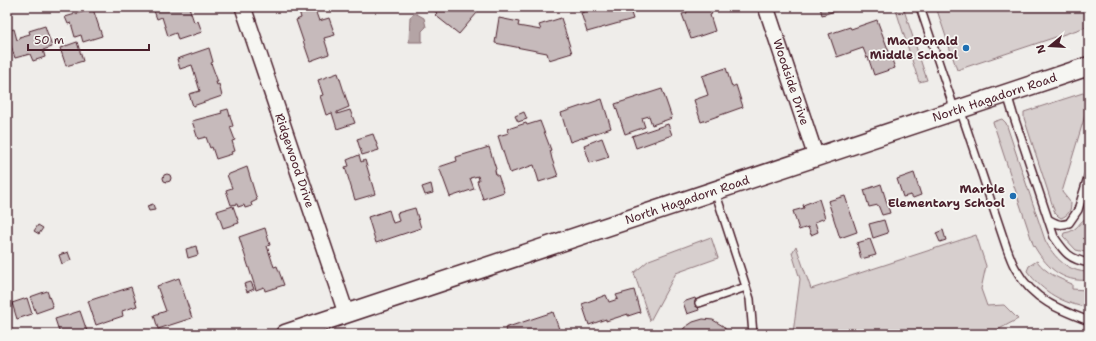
<svg xmlns="http://www.w3.org/2000/svg" width="1096" height="341" viewBox="0 0 1096 341" font-family="'Shantell Sans',sans-serif">
  <rect width="100%" height="100%" fill="#efedea"/>
  <filter id="ink" filterUnits="userSpaceOnUse"><feTurbulence type="fractalNoise" baseFrequency=".025" numOctaves="2"/><feDisplacementMap in="SourceGraphic" scale="8" xChannelSelector="R" yChannelSelector="G"/><feConvolveMatrix kernelMatrix="1 2 1 2 8 2 1 2 1" color-interpolation-filters="sRGB"/></filter>
  <g filter="url(#ink)">
    <!-- green -->
    <path fill="#d7cfce" stroke="#90777c" d="M 895,7 L 903,7 L 927,80 L 919,82 Z
      M 936,7 L 1089,7 L 1089,26 L 957,70 Z
      M 1089,91 L 1089,116 L 1086,112 L 1062,192 L 1071,203 C 1071,210 1069,215 1061,218 L 1058,216 L 1055,213 L 1024,118 L 1024,112 Z
      M 1002,119 L 1006,123 L 1045,240 C 1054,258 1068,272 1089,272 L 1089,280 C 1062,283 1045,266 1033,244 L 993,122 Z
      M 1089,217 L 1089,253 L 1076,250 L 1063,236 L 1064,233 C 1080,231 1078,220 1089,217 Z
      M 976,235 L 986,266 L 981,289 L 987,306 L 1004,305 L 1018,319 L 990,334 L 795,334 L 793,333 L 800,279 L 792,253 L 796,246 L 811,289 Z
      M 711,237 L 718,258 L 676,273 L 650,321 L 634,273 L 649,260 Z
      M 1037,261 C 1046,273 1058,278 1072,284 L 1072,289 L 1086,290 L 1086,285 L 1089,285 L 1089,308 C 1062,303 1044,293 1027,271 L 1029,266 Z"/>
    <!-- water -->
    <path fill="#b4a4a5" stroke="#8a6f74" d="M 415,13 L 424,18 L 426,27 L 422,31 L 422,42 L 409,42 L 410,17 Z"/>
    <!-- building -->
    <path fill="#c6babb" stroke="#4a1f2b" d="M 148,7 L 189,7 L 194,22 L 198,21 L 202,32 L 178,40 L 176,33 L 168,36 L 162,17 L 157,19 L 153,8 L 149,9 Z
      M 298,7 L 314,7 L 319,21 L 329,18 L 335,35 L 324,38 L 329,54 L 310,61 L 296,20 L 301,18 Z
      M 430,7 L 470,7 L 477,13 L 459,34 L 435,15 L 437,13 Z
      M 597,7 L 629,7 L 633,19 L 587,32 L 581,13 Z
      M 685,7 L 709,7 L 712,14 L 710,15 L 715,31 L 691,39 L 682,14 L 687,13 Z
      M 820,7 L 848,7 L 822,15 Z
      M 93,9 L 102,36 L 83,42 L 81,35 L 75,37 L 71,23 L 68,24 L 65,17 Z
      M 499,18 L 519,22 L 518,26 L 541,30 L 539,25 L 561,18 L 572,53 L 549,60 L 547,53 L 495,43 Z
      M 877,20 L 895,68 L 874,75 L 868,57 L 867,58 L 863,48 L 837,57 L 829,34 L 850,27 L 851,29 Z
      M 45,26 L 52,47 L 43,50 L 45,57 L 33,61 L 30,54 L 15,58 L 10,43 L 7,44 L 7,31 L 14,29 L 17,40 L 20,39 L 19,37 L 30,34 L 29,31 Z
      M 77,42 L 83,61 L 66,66 L 60,48 Z
      M 209,48 L 213,62 L 211,63 L 218,82 L 216,82 L 217,85 L 219,84 L 222,96 L 193,106 L 189,94 L 200,91 L 192,65 L 180,69 L 177,59 Z
      M 726,68 L 732,87 L 736,85 L 743,107 L 701,122 L 694,100 L 708,95 L 702,76 Z
      M 338,73 L 349,107 L 337,112 L 337,114 L 350,110 L 355,123 L 337,129 L 332,113 L 326,115 L 320,96 L 323,95 L 318,80 Z
      M 662,89 L 672,118 L 652,125 L 649,116 L 642,118 L 645,127 L 625,134 L 615,104 Z
      M 602,99 L 611,128 L 570,142 L 561,113 Z
      M 228,109 L 233,126 L 230,127 L 235,140 L 232,141 L 235,151 L 231,152 L 232,154 L 216,159 L 212,147 L 210,148 L 206,137 L 198,139 L 192,121 L 222,113 L 221,111 Z
      M 524,112 L 527,119 L 518,122 L 515,116 Z
      M 540,121 L 551,150 L 550,150 L 552,159 L 558,176 L 539,182 L 534,165 L 510,173 L 498,136 L 509,133 L 508,129 L 526,123 L 527,125 Z
      M 668,124 L 672,135 L 636,148 L 632,136 Z
      M 373,134 L 379,150 L 362,155 L 357,139 Z
      M 602,138 L 609,157 L 590,163 L 584,145 Z
      M 489,147 L 496,169 L 495,170 L 496,175 L 498,175 L 504,192 L 483,199 L 477,181 L 479,180 L 478,176 L 470,178 L 474,189 L 450,197 L 439,167 L 457,161 L 456,157 Z
      M 359,155 L 361,162 L 365,160 L 375,194 L 355,200 L 345,167 L 349,166 L 347,160 Z
      M 247,167 L 257,200 L 251,203 L 252,206 L 245,208 L 244,205 L 238,207 L 237,204 L 231,205 L 226,190 L 232,188 L 227,175 Z
      M 914,173 L 921,195 L 913,198 L 911,195 L 903,197 L 897,179 Z
      M163 178a4 4 0 1 1 8 0a4 4 0 1 1-8 0Z
      M 431,184 L 433,193 L 425,195 L 422,187 Z
      M 881,184 L 890,213 L 882,215 L 878,205 L 869,207 L 864,190 Z
      M 845,196 L 857,232 L 840,238 L 828,201 Z
      M 819,199 L 825,218 L 815,222 L 818,232 L 811,235 L 808,227 L 799,230 L 793,211 L 804,208 L 803,205 Z
      M 153,204 L 155,210 L 149,211 L 147,206 Z
      M 233,206 L 239,223 L 223,228 L 217,211 Z
      M 415,208 L 421,228 L 376,243 L 368,217 L 389,210 L 393,223 L 399,221 L 397,213 Z
      M 884,220 L 888,233 L 873,238 L 869,224 Z
      M 38,225 L 43,228 L 39,234 L 34,231 Z
      M 265,228 L 270,245 L 267,246 L 274,267 L 277,266 L 284,285 L 265,291 L 264,287 L 256,290 L 239,237 Z
      M 943,230 L 946,240 L 940,242 L 936,233 Z
      M 870,239 L 876,255 L 861,259 L 857,243 Z
      M 196,246 L 198,255 L 188,258 L 186,249 Z
      M 68,252 L 71,260 L 62,264 L 59,255 Z
      M 179,278 L 192,318 L 158,329 L 154,315 L 166,311 L 157,286 Z
      M 251,282 L 254,289 L 247,292 L 244,284 Z
      M 131,287 L 137,306 L 122,311 L 123,316 L 96,325 L 88,301 Z
      M 634,290 L 640,312 L 628,316 L 628,314 L 606,321 L 606,319 L 589,325 L 582,304 L 606,295 L 609,302 L 618,299 L 616,295 Z
      M 47,291 L 53,307 L 36,313 L 30,297 Z
      M 27,298 L 32,314 L 17,319 L 12,303 Z
      M 695,298 L 699,310 L 687,314 L 683,302 Z
      M 80,311 L 88,334 L 60,334 L 55,319 Z
      M 553,312 L 560,332 L 555,334 L 507,334 L 505,328 Z
      M 703,319 L 713,320 L 723,326 L 729,334 L 681,334 L 684,328 L 693,322 Z"/>
    <g fill="none" stroke-linecap="round" stroke-linejoin="round">
      <!-- service casing -->
      <g stroke="#4a1f2b" stroke-width="10">
        <path id="service" d="M 920,7 L 955,111
          M 1007,94 L 1013,114 L 1054,237 C 1065,253 1069,259 1089,263
          M 960,109 L 1007,249 C 1010,256 1012,264 1017,271 C 1033,300 1060,310 1089,321
          M 715,191 L 750,299 L 753,334
          M 1048,219 C 1056,224 1060,226 1069,223 L 1078,210 L 1089,174
          M 699,303 L 746,287"/>
      </g>
      <!-- minor casing -->
      <g stroke="#4a1f2b" stroke-width="18">
        <g id="minor">
          <path id="s1" d="M 243,7 L 346,313"/>
          <path id="s2" d="M 766,7 L 816,157"/>
        </g>
      </g>
      <!-- tertiary casing -->
      <g stroke="#4a1f2b" stroke-width="21">
        <g id="tertiary">
          <path id="s3" d="M 285,334 L 1089,66"/>
        </g>
      </g>
      <!-- service -->
      <use href="#service" stroke="#f6f6f2" stroke-width="7"/>
      <!-- minor -->
      <use href="#minor" stroke="#f6f6f2" stroke-width="15"/>
      <!-- tertiary -->
      <use href="#tertiary" stroke="#f6f6f2" stroke-width="18"/>
    </g>
  </g>
  <!-- markers -->
  <g fill="#1f6fb2" stroke="#f6f6f2" stroke-width="1.5">
    <circle cx="966" cy="48" r="4"/>
    <circle cx="1013" cy="196" r="4"/>
  </g>
  <g text-anchor="middle" dominant-baseline="central" stroke-width="3.5" stroke-linejoin="round" paint-order="stroke">
    <!-- poi labels -->
    <g font-size="12" font-weight="bold" fill="#4a1f2b" stroke="#f6f6f2" text-anchor="end">
      <text x="958" y="41">MacDonald<tspan x="958" dy="14">Middle School</tspan></text>
      <text x="1005" y="189">Marble<tspan x="1005" dy="14">Elementary School</tspan></text>
    </g>
    <!-- street labels -->
    <g font-size="12" fill="#4a1f2b" stroke="#f6f6f2">
      <text stroke="none"><textPath href="#s2" startOffset="79">Woodside Drive</textPath></text>
      <text stroke="none"><textPath href="#s3" startOffset="748">North Hagadorn Road</textPath></text>
      <text stroke="none"><textPath href="#s1" startOffset="162">Ridgewood Drive</textPath></text>
      <text stroke="none"><textPath href="#s3" startOffset="424">North Hagadorn Road</textPath></text>
    </g>
  </g>
  <!-- margin -->
  <rect width="1096" height="341" fill="none" stroke="#f6f6f2" stroke-width="24"/>
  <rect x="12" y="12" width="1072" height="317" fill="none" stroke="#4a1f2b" stroke-width="1.5" filter="url(#ink)"/>
  <!-- north arrow -->
  <g transform="translate(1050 46) rotate(252)" stroke="#f6f6f2" stroke-width="3" paint-order="stroke">
  <path d="M0-3L7 15L0 10L-7 15Z" fill="#4a1f2b"/>
  <text y="-6" font-size="11" font-weight="bold" text-anchor="middle" fill="#4a1f2b">N</text>
  </g>
  <!-- scale -->
  <path d="M28 44v6h121v-6" fill="none" stroke="#4a1f2b" stroke-width="2"/>
  <text x="34" y="44" font-size="12" fill="#4a1f2b" stroke="#f6f6f2" stroke-width="3" paint-order="stroke">50 m</text>
</svg>
